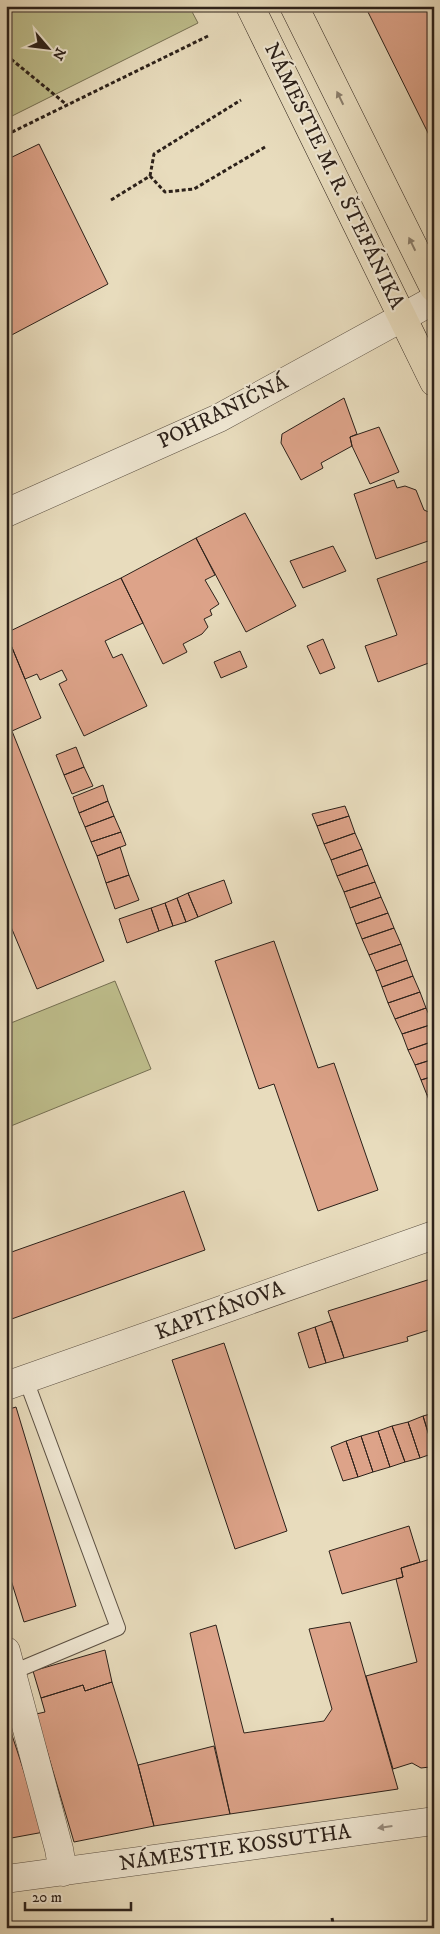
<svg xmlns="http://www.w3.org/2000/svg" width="440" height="1934" viewBox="0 0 440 1934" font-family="'IM FELL DW Pica',serif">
  <rect width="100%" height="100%" fill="#e8dcbd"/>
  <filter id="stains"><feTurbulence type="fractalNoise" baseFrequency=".004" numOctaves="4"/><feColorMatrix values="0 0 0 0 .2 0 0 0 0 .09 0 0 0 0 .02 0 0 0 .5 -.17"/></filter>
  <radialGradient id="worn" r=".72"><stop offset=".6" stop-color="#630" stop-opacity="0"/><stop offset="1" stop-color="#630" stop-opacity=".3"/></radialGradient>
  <!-- green -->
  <path fill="#bebe8c" stroke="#757053" d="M 6,6 L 189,6 L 198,23 L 6,119 Z
    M 115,981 L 151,1069 L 6,1128 L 6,1025 Z"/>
  <!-- building -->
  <path fill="#dda389" stroke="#2c211a" d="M 365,6 L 434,6 L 434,145 Z
    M 39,144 L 108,284 L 6,338 L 6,160 Z
    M 344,398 L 357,434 L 350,437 L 352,446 L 321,463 L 323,468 L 301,480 L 281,443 L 282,434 Z
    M 379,427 L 399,472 L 370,484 L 352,446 L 350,437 Z
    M 394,480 L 397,488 L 405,486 L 416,490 L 424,510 L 433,514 L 434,539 L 376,559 L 354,494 Z
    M 245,513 L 296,606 L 246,632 L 196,538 Z
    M 196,538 L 215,575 L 205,580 L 219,604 L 210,610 L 212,615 L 204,619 L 208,627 L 202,634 L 183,644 L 187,652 L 163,664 L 121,578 Z
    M 333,546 L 346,571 L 303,588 L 290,561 Z
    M 434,559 L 434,661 L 378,682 L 365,646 L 397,635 L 377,579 Z
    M 121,578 L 143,623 L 105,641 L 113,658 L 122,654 L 147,706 L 84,736 L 59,684 L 67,680 L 62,670 L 40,680 L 37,674 L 25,679 L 6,633 Z
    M 6,633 L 41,718 L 12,731 L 104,961 L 37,989 L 6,915 Z
    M 323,639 L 335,668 L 320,674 L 307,646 Z
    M 240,651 L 247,667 L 221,678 L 214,662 Z
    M 76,747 L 84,767 L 64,775 L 56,755 Z
    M 84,767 L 93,786 L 72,794 L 64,775 Z
    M 103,785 L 108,801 L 79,813 L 73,797 Z
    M 108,801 L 114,816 L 85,827 L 79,813 Z
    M 345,806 L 349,816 L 317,826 L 312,814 Z
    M 114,816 L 121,832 L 91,842 L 85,827 Z
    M 349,816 L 355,833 L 324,844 L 317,826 Z
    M 121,832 L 126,845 L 97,856 L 91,842 Z
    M 355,833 L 362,849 L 331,860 L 324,844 Z
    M 120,847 L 129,875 L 106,883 L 97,856 Z
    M 362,849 L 368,865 L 337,876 L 331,860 Z
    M 368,865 L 375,882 L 344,892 L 337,876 Z
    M 129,875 L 139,900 L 115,909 L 106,883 Z
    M 224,880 L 232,903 L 198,917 L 188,893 Z
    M 375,882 L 381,897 L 350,908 L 344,892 Z
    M 188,893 L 198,917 L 186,922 L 177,898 Z
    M 381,897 L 388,913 L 356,924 L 350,908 Z
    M 177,898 L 186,922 L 173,926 L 165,903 Z
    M 165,903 L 173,926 L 159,931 L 151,908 Z
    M 151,908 L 159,931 L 127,943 L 119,919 Z
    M 388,913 L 394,928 L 362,939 L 356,924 Z
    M 394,928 L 401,944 L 369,955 L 362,939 Z
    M 274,941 L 318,1068 L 334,1063 L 378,1190 L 318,1211 L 274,1084 L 259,1089 L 215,961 Z
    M 401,944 L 407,960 L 376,971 L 369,955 Z
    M 407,960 L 413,976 L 382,987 L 376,971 Z
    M 413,976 L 420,992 L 388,1003 L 382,987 Z
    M 420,992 L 426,1008 L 395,1019 L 388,1003 Z
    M 426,1008 L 433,1024 L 402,1034 L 395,1019 Z
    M 433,1024 L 434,1041 L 408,1050 L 402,1034 Z
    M 434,1041 L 434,1059 L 415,1065 L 408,1050 Z
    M 434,1059 L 434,1076 L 421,1080 L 415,1065 Z
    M 434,1076 L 434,1093 L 427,1095 L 421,1080 Z
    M 434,1093 L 434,1110 L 433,1110 L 427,1095 Z
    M 184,1191 L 205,1250 L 6,1321 L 6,1254 Z
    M 434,1278 L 434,1333 L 430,1334 L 429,1330 L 407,1337 L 408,1341 L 344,1358 L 328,1311 Z
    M 332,1321 L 344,1358 L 326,1363 L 315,1327 Z
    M 315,1327 L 326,1363 L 309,1368 L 298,1333 Z
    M 224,1343 L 287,1531 L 235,1549 L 172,1360 Z
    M 16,1407 L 76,1606 L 24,1622 L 6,1564 L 6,1410 Z
    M 434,1413 L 434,1451 L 423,1416 Z
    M 423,1416 L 434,1453 L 420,1458 L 408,1422 Z
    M 408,1422 L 420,1458 L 405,1462 L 392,1426 Z
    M 392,1426 L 405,1462 L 390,1467 L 378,1431 Z
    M 378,1431 L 390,1467 L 373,1472 L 361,1436 Z
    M 361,1436 L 373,1472 L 358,1477 L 346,1441 Z
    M 346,1441 L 358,1477 L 343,1481 L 331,1447 Z
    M 409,1526 L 420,1562 L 401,1568 L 403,1577 L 342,1594 L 329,1551 Z
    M 434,1558 L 434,1764 L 430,1767 L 421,1768 L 412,1763 L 393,1769 L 366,1676 L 417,1662 L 396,1579 L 403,1577 L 401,1568 Z
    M 350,1622 L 398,1789 L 230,1814 L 190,1633 L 216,1625 L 244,1733 L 324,1721 L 332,1709 L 309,1629 Z
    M 105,1650 L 112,1682 L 85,1691 L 83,1685 L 41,1698 L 33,1671 Z
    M 112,1682 L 138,1765 L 154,1826 L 74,1842 L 36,1714 L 45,1712 L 41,1698 L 83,1685 L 85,1691 Z
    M 6,1717 L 44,1832 L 6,1839 Z
    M 214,1746 L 230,1814 L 154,1826 L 138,1765 Z"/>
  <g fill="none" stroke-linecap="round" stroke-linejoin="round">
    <!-- lane casing -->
    <g stroke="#5b5043" stroke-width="16">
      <path id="lane" d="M 13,1672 L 118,1628 L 26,1380"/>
    </g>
    <!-- street casing -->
    <g stroke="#5b5043" stroke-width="29">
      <path id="street" d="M 6,513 L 219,418 L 434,300
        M 6,1386 L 434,1235
        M 6,1651 L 59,1849 L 63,1872
        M 6,1879 L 434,1821"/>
    </g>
    <!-- primary casing -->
    <g stroke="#2c211a" stroke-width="29">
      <path id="primary" d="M 250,6 L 434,382
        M 294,6 L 434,288"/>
    </g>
    <!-- path -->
    <path stroke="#2c211a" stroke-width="3" stroke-dasharray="4 2.5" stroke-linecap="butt" d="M 6,55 L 67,105
      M 6,135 L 208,36
      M 150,176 L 154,154 L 241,100
      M 111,200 L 150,176 L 165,192 L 194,189 L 265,147
      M 332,1918 L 334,1928"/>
    <!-- lane -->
    <use href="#lane" stroke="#f0e8d4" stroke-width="14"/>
    <!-- street -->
    <use href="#street" stroke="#f0e8d4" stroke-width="28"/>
    <!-- primary -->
    <use href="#primary" stroke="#e8dcbd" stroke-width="28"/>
  </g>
  <!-- one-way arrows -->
  <defs><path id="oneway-solid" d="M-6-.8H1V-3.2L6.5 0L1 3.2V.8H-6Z" transform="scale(1.25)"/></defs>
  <g fill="#8a7e6c">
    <use href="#oneway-solid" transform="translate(340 98) rotate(-116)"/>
    <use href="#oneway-solid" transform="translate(412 244) rotate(-116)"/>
  </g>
  <use fill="#988e80" href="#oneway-solid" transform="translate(385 1827) rotate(172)"/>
  <g text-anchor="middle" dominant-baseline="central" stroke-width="4.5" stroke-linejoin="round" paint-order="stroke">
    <!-- street labels -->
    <g font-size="21" fill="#2c211a" stroke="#f0e8d4">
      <text transform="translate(334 176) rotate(64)">NÁMESTIE M. R. ŠTEFÁNIKA</text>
      <text transform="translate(223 412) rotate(-26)">POHRANIČNÁ</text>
      <text transform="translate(220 1311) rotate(-20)">KAPITÁNOVA</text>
      <text transform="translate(235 1848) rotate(-8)">NÁMESTIE KOSSUTHA</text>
    </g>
  </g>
  <!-- margin -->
  <rect width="440" height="1934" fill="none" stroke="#e8dcbd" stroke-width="25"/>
  <rect x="8" y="8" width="425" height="1919" fill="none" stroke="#2c211a" stroke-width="2.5"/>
  <rect x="12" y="12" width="415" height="1909" fill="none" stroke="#2c211a"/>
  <!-- north arrow -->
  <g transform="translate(48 48) rotate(118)" stroke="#f0e8d4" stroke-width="4" paint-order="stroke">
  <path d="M0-4L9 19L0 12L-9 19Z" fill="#2c211a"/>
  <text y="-8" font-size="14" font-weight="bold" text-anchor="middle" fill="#2c211a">N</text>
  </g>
  <!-- scale -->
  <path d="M25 1902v8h106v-8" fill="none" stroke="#2c211a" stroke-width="2.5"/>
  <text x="32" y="1902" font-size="15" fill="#2c211a" stroke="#f0e8d4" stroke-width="4" paint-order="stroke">20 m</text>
  <rect width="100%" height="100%" filter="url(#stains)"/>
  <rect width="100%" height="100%" fill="url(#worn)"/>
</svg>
